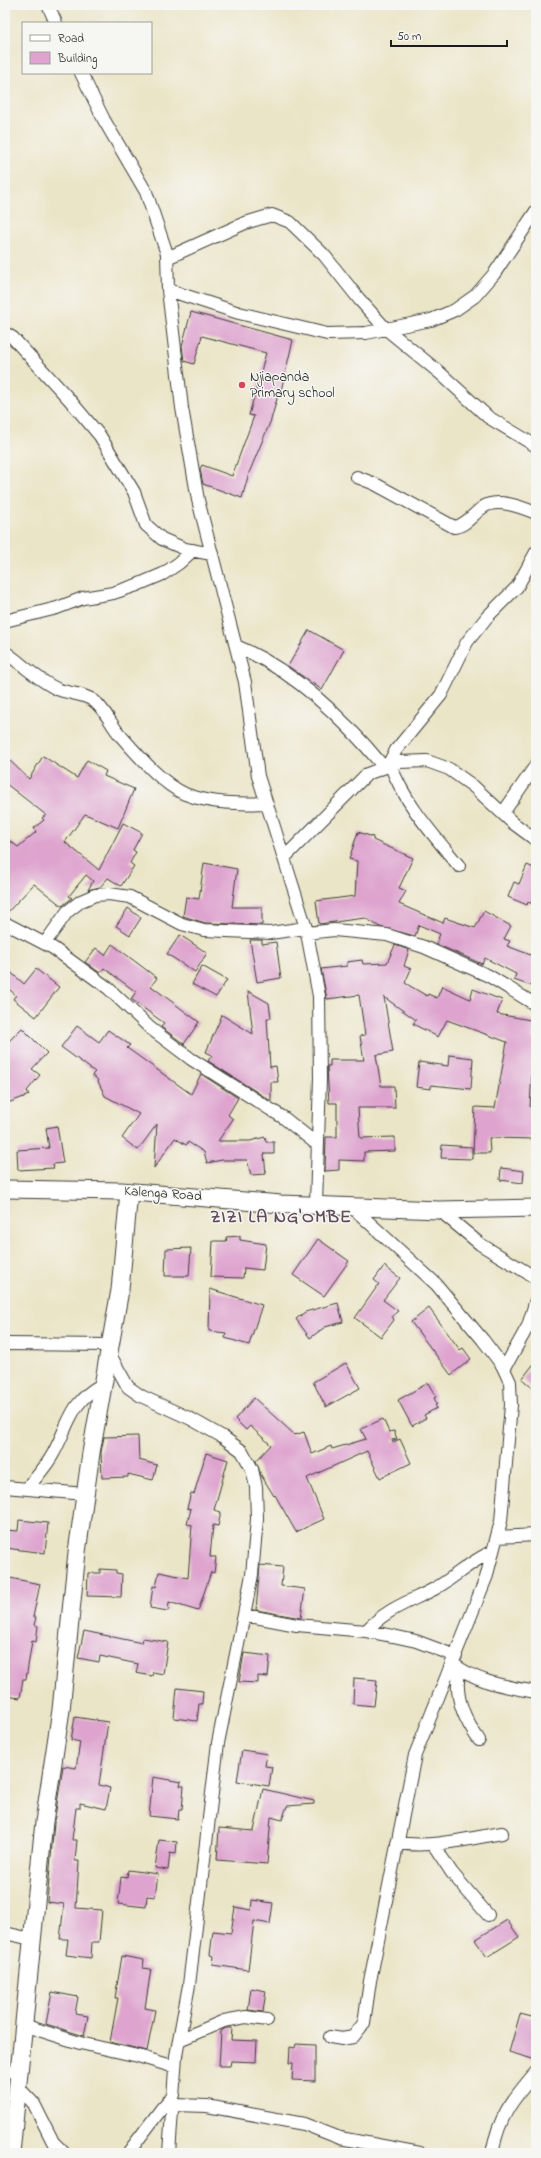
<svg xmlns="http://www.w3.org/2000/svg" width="541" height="2158" viewBox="0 0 541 2158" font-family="'Indie Flower',sans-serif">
  <rect width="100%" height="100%" fill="#f6f6f2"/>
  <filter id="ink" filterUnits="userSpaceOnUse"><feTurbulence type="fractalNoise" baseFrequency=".025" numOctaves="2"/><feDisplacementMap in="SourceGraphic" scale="8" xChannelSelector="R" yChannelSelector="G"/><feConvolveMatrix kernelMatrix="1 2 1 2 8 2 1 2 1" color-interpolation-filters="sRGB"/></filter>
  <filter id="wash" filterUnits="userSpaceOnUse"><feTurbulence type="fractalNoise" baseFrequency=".012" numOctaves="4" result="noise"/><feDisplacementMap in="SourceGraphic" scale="16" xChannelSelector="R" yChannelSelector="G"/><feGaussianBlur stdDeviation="0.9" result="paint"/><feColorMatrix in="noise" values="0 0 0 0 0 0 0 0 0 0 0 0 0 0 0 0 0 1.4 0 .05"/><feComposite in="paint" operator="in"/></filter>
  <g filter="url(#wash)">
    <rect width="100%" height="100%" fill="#ebe5c8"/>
    <g id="blocks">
      <!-- building -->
      <path fill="#dea4cf" d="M 191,312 L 293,340 L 280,395 L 278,395 L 271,420 L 249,473 L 242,498 L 203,484 L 200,469 L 202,465 L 232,476 L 254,416 L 249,415 L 266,353 L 202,336 L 194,364 L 184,361 L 182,346 Z
        M 309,630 L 344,650 L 322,690 L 288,666 Z
        M 5,756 L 29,779 L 43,756 L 77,778 L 87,760 L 106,771 L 104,776 L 134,789 L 118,828 L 85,814 L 65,842 L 99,870 L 123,823 L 142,833 L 133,850 L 136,852 L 130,863 L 134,866 L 121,886 L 108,878 L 100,887 L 88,890 L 93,881 L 86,875 L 69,896 L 72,898 L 62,906 L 34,884 L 5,915 L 5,837 L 18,847 L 36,832 L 34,828 L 44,820 L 42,818 L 46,815 L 5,783 Z
        M 358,832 L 373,837 L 373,840 L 413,858 L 399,888 L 406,891 L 399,904 L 443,923 L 445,918 L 475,928 L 484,911 L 511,926 L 504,939 L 510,941 L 507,946 L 536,957 L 536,970 L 531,986 L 514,980 L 516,974 L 485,958 L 482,964 L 436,944 L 440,934 L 419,925 L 415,936 L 380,927 L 365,918 L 319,924 L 316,901 L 355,896 L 357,861 L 349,859 Z
        M 204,863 L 237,869 L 232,907 L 262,907 L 262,925 L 205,923 L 183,916 L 186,897 L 199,899 Z
        M 527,865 L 536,869 L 536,905 L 528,902 L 527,905 L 508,897 L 514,882 L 519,884 Z
        M 128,908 L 141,918 L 130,935 L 116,926 Z
        M 180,935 L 207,953 L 195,972 L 167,954 Z
        M 250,940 L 262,940 L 262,944 L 276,942 L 281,978 L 257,982 Z
        M 112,944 L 157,978 L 151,986 L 199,1022 L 184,1044 L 161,1027 L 164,1023 L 131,999 L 136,992 L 104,968 L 100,973 L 85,962 L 96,948 L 105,955 Z
        M 395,945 L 409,950 L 404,966 L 411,969 L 405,983 L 427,996 L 428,994 L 437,998 L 442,986 L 470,999 L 473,989 L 502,1000 L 497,1014 L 536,1021 L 532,1039 L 536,1039 L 536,1044 L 535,1054 L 533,1054 L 530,1107 L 536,1107 L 536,1139 L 489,1138 L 490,1153 L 473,1153 L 475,1107 L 495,1108 L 507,1042 L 447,1020 L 438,1037 L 413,1024 L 416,1020 L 384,997 L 393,1052 L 376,1055 L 381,1086 L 394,1086 L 395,1108 L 358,1108 L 360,1138 L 395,1137 L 395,1151 L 364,1152 L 364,1161 L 339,1160 L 339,1170 L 325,1171 L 326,1137 L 337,1137 L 337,1103 L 329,1103 L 327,1066 L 330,1066 L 330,1060 L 364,1060 L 360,1036 L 365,1035 L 359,995 L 327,999 L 321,969 L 347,966 L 347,962 L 362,960 L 363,964 L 387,963 Z
        M 202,966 L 227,980 L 216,997 L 192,984 Z
        M 5,967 L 24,984 L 36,969 L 59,987 L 36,1017 L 13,999 L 16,995 L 5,986 Z
        M 248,991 L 269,1003 L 271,1018 L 267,1018 L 270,1067 L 276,1066 L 278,1082 L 271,1082 L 271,1101 L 208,1061 L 212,1055 L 206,1052 L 222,1015 L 253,1034 Z
        M 77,1026 L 99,1042 L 108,1030 L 130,1045 L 127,1048 L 191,1094 L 201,1074 L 238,1098 L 228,1115 L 233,1119 L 218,1141 L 250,1141 L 265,1137 L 266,1142 L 274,1142 L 274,1154 L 264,1154 L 266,1174 L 251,1175 L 247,1160 L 222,1160 L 207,1163 L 204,1152 L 188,1142 L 186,1145 L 175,1138 L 154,1168 L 157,1124 L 138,1150 L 122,1138 L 139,1114 L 105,1096 L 97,1079 L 92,1075 L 95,1072 L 61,1047 Z
        M 22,1028 L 47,1053 L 32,1069 L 40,1075 L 27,1091 L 29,1095 L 5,1104 L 5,1045 Z
        M 449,1055 L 473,1058 L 471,1089 L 431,1085 L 431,1089 L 416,1087 L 419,1062 L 448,1066 Z
        M 57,1126 L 63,1163 L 53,1164 L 54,1168 L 18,1170 L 17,1150 L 49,1148 L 46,1128 Z
        M 442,1145 L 472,1147 L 472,1159 L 441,1158 Z
        M 501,1168 L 524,1171 L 523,1183 L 500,1180 Z
        M 240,1236 L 240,1240 L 266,1244 L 263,1270 L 244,1268 L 243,1278 L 211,1277 L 213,1241 L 227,1241 L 226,1237 Z
        M 318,1239 L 349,1261 L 324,1296 L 293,1275 Z
        M 191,1248 L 189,1276 L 165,1276 L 166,1249 Z
        M 384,1266 L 400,1278 L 383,1300 L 398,1311 L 392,1316 L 394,1320 L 381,1337 L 355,1318 L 379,1284 L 374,1280 Z
        M 210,1289 L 262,1305 L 249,1345 L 225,1338 L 226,1333 L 209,1331 Z
        M 338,1303 L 343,1322 L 325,1327 L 310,1338 L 296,1319 L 305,1312 Z
        M 429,1308 L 460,1350 L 463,1348 L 471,1359 L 451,1375 L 411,1322 Z
        M 536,1361 L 536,1391 L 522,1379 Z
        M 346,1363 L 360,1388 L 326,1407 L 313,1382 Z
        M 428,1383 L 436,1397 L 434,1398 L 437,1404 L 435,1405 L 437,1408 L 424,1415 L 426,1418 L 412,1426 L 398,1400 Z
        M 254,1398 L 295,1435 L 304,1432 L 312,1454 L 331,1446 L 332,1449 L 366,1439 L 361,1429 L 383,1419 L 389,1432 L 394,1431 L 397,1439 L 392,1440 L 393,1442 L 400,1439 L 411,1463 L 380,1478 L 367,1451 L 307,1478 L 324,1519 L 296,1532 L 275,1495 L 274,1496 L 261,1475 L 256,1461 L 271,1445 L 250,1426 L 246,1430 L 235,1419 Z
        M 138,1436 L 139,1460 L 157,1465 L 153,1480 L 128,1474 L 128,1477 L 102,1478 L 101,1452 L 104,1437 Z
        M 206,1453 L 228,1460 L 214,1510 L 221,1512 L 218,1526 L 213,1525 L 210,1557 L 216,1557 L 214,1573 L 211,1572 L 198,1611 L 169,1602 L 168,1611 L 150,1608 L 153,1586 L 156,1587 L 159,1572 L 188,1578 L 192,1525 L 187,1524 L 191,1509 L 187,1508 L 191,1493 L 194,1494 Z
        M 19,1520 L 48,1523 L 45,1553 L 5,1548 L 5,1530 L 18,1531 Z
        M 260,1565 L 283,1567 L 281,1586 L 305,1589 L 301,1618 L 256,1610 Z
        M 100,1569 L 116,1570 L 116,1573 L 122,1574 L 121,1597 L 87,1596 L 88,1573 L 100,1573 Z
        M 5,1577 L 40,1584 L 33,1617 L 36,1617 L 34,1625 L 38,1626 L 36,1642 L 32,1641 L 26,1679 L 23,1679 L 20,1698 L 5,1696 Z
        M 84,1631 L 142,1643 L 143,1638 L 168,1642 L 163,1674 L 153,1672 L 152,1676 L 136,1673 L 138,1664 L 100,1656 L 99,1662 L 78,1658 Z
        M 244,1653 L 270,1656 L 268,1677 L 258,1676 L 258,1683 L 239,1682 Z
        M 354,1678 L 377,1680 L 374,1706 L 353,1704 Z
        M 177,1688 L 203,1691 L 202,1704 L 199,1704 L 197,1721 L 174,1718 Z
        M 75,1717 L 108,1722 L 99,1785 L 110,1788 L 106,1809 L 80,1803 L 80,1808 L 76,1808 L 72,1840 L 77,1840 L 75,1861 L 79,1861 L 76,1908 L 102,1910 L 99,1942 L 92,1942 L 91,1958 L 66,1955 L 68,1939 L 60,1939 L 64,1904 L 47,1902 L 54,1823 L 63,1766 L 76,1768 L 80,1742 L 71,1740 Z
        M 242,1750 L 267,1754 L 265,1766 L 272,1767 L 269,1786 L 237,1781 Z
        M 153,1777 L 181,1782 L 180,1786 L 184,1786 L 182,1810 L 179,1810 L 178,1819 L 149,1816 Z
        M 263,1789 L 314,1801 L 314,1804 L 287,1806 L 282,1820 L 271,1817 L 267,1864 L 217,1860 L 219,1828 L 254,1831 Z
        M 159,1840 L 177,1842 L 176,1854 L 170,1853 L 168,1870 L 155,1868 Z
        M 128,1870 L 158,1874 L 155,1897 L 147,1896 L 146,1907 L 118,1904 L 121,1877 L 127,1878 Z
        M 252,1900 L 273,1903 L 270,1924 L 254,1921 L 248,1970 L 213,1965 L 214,1956 L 210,1955 L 213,1931 L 231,1933 L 235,1907 L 251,1910 Z
        M 507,1920 L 519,1937 L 487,1957 L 475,1940 Z
        M 122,1956 L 144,1960 L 143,1968 L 151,1969 L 145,2008 L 155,2010 L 147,2051 L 110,2042 L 118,1998 L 115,1998 Z
        M 251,1988 L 266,1991 L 263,2012 L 248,2010 Z
        M 52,1992 L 78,1997 L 75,2014 L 88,2016 L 84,2036 L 46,2024 Z
        M 520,2014 L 536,2018 L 536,2060 L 509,2052 Z
        M 226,2028 L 232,2028 L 231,2040 L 257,2041 L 256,2062 L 231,2061 L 230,2066 L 219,2066 L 221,2031 Z
        M 296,2044 L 315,2045 L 315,2081 L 292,2080 L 293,2063 L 289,2063 L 290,2047 L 295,2048 Z"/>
    </g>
  </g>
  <g filter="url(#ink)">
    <use href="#blocks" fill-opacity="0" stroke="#3b3a36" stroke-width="1"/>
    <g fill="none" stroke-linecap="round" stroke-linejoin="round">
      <!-- street casing -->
      <g stroke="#3b3a36" stroke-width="14">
        <path id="street" d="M 48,5 L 56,23
          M 81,73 L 104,120 L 146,192 L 167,254 L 168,290 L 182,408 L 198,500 L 245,682 L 258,776 L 306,928 L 319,996 L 320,1078 L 316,1204
          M 167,258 L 245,223 L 272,215 L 290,222 L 324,255 L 359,299 L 385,328 L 440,373 L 488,417 L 536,446
          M 168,290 L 239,313 L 327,334 L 366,333 L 431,320 L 455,310 L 475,296 L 494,274 L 536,211
          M 5,333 L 13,338 L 68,398 L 100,436 L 134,492 L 146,525 L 162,539 L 185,549 L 212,554
          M 357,477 L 375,484 L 454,527 C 466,526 473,514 482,508 C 496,497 521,507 536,513
          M 5,621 L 57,608 L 83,598 L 113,593 L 137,585 L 163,574 L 179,563 L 193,550
          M 236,646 C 294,670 344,719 383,766
          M 5,652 C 22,664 38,680 57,689 C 69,694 84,693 94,701 C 105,709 111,725 120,735 C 137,754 162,784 185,794 C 211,804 240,804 266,803
          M 390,764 C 405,804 432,833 459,866
          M 388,765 L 396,750 L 441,695 L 467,642 L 487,617 L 517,587 L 536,552
          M 503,813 L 536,765
          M 284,858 L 367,774 L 399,762 L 427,761 L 449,769 L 473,786 L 513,823 L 536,840
          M 5,923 L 53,948 L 108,988 L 150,1028 L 191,1059 L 284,1118 L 318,1145
          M 307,933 L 334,930 L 387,935 L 424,947 L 489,976 L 536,1005
          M 45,943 L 67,912 L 81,901 L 95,895 L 109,894 L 130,897 L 182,924 L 204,930 L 270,933 L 306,928
          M 439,1210 L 480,1244 L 536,1278
          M 5,1344 L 110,1345
          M 109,1353 L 128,1387 L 141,1396 L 191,1419 L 223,1437 L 242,1451 L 252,1469 L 256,1487 L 257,1519 L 252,1575 L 218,1743 L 189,1985 L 176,2056 L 169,2153
          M 504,1369 L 528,1326 L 536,1300
          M 5,1487 L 85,1494
          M 27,1489 C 35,1478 46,1467 53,1454 C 69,1425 70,1401 103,1384
          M 497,1537 L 536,1535
          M 244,1615 L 297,1625 L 366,1631 L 393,1636 L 416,1641 L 456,1656
          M 366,1631 C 387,1608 410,1602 436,1588 C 455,1577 472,1560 492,1552
          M 452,1663 C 478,1683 504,1686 536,1692
          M 460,1669 C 453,1694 464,1719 479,1740
          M 397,1843 C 433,1848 466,1839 502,1833
          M 433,1844 L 452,1873 L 488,1915
          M 5,1933 L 31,1939
          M 23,2025 L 80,2043 L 138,2056 L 175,2067
          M 330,2037 L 342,2039 L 353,2037 L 364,2023 L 370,1981 L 415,1755 L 486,1578 L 501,1521 L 511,1405 L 510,1382 L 502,1365 L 483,1340 L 436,1284 L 351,1206
          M 179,2040 L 224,2021 L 246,2017 L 267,2020
          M 5,2071 L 19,2072
          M 18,2087 L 34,2104 L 53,2142 L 64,2153
          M 174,2105 L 207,2106 L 304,2124 L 340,2138 L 420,2153
          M 128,2153 L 162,2108 L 174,2095
          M 492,2153 C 499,2116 512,2100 536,2072"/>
      </g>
      <!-- secondary casing -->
      <g stroke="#3b3a36" stroke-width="19">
        <path id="secondary" d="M 5,1189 L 121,1191 L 281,1204 L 439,1210 L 536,1208
          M 11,2153 L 44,1822 L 61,1710 L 77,1552 L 91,1453 L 120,1290 L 129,1192"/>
      </g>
      <!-- street -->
      <use href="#street" stroke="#fff" stroke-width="12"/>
      <!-- secondary -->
      <use href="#secondary" stroke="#fff" stroke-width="17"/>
    </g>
  </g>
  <!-- markers -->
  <circle fill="#d1495b" stroke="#f6f6f2" stroke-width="1.5" cx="242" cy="385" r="4"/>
  <g text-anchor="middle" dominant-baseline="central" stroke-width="3" stroke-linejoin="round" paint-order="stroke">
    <!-- poi labels -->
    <g font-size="14" fill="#1c1c1c" stroke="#f6f6f2" text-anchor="start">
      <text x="250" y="377">Njiapanda<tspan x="250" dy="16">Primary school</tspan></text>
    </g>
    <!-- street labels -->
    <g font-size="14" fill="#1c1c1c" stroke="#f6f6f2">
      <text transform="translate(163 1194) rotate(4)">Kalenga Road</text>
    </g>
    <!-- district labels -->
    <g font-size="18" font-weight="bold" letter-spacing="1" fill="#604c5b" stroke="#f6f6f2">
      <text x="281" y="1218">ZIZI LA NG'OMBE</text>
    </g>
  </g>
  <!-- margin -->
  <rect width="541" height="2158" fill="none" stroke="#f6f6f2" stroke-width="20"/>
  <!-- legend -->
  <rect x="22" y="22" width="130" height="52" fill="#f6f6f2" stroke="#9f9f9c"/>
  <rect x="30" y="35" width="20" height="6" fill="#ffffff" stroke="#9f9f9c"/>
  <text x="58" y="42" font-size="12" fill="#1c1c1c">Road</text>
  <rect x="30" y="52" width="20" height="12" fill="#dea4cf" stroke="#9f9f9c"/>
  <text x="58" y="62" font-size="12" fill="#1c1c1c">Building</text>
  <!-- scale -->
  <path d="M391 40v6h116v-6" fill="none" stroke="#1c1c1c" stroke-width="2"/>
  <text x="397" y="40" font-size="12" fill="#1c1c1c" stroke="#f6f6f2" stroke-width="3" paint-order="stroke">50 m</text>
</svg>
